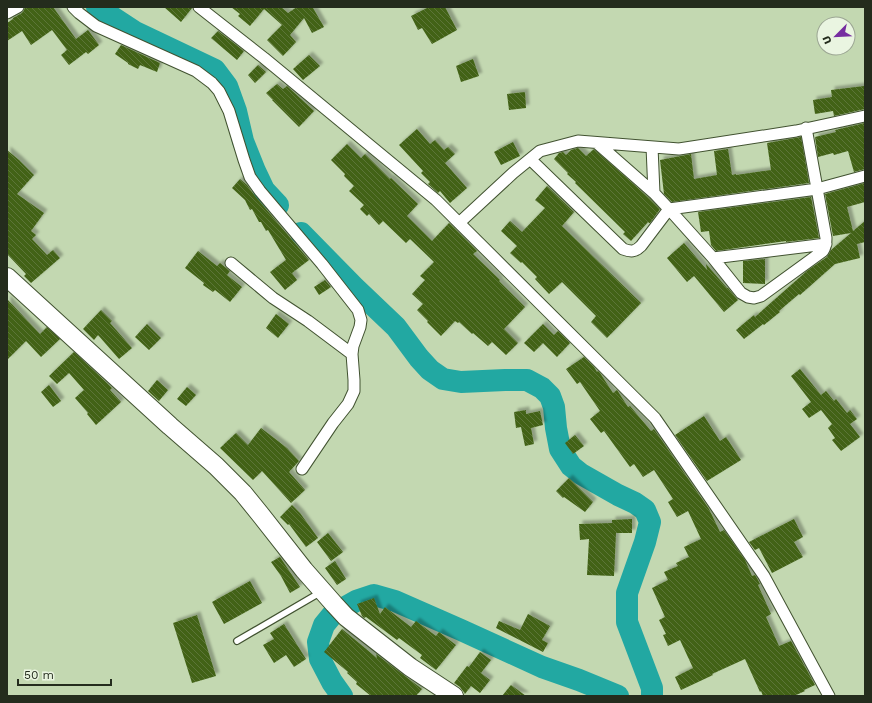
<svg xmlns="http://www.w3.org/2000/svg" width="872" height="703" viewBox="0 0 872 703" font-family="'Work Sans',sans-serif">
  <defs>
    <pattern id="building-back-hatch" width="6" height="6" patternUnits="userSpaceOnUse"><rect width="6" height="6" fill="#426217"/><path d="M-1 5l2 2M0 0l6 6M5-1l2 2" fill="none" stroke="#5b7538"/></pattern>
    <filter id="shadow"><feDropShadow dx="3.5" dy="-3.5" stdDeviation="1" flood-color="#0004"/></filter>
  </defs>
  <rect width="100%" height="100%" fill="#c3d8b1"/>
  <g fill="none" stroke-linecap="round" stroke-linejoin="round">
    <!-- river -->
    <path stroke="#22a8a2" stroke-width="22" d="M 97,7 L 135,32 L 215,70 L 227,86 L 236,111 L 243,141 L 255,171 L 264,190 L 278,205
      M 301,233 L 354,287 L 396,327 L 419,358 L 430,370 L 443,379 L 461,382 L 505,380 L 527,380 L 542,388 L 550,396 L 554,407 L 556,428 L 560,449 L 571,466 L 581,474 L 618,495 L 635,503 L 645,510 L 650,522 L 645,542 L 627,593 L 627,622 L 652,688 L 652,696
      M 342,696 L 332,682 L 320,659 L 318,642 L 324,625 L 333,614 L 356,601 L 374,595 L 395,601 L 461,630 L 542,667 L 579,680 L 618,696"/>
  </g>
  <!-- building -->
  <path fill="url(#building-back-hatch)" filter="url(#shadow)" d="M 25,7 L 53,7 L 76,39 L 88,30 L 99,45 L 88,54 L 86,52 L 69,65 L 61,55 L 67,50 L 52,30 L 31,45 L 22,31 L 7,41 L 7,23 L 13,19 L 13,18 L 22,13 L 24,10 Z
    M 164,7 L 192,7 L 192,8 L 181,22 Z
    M 231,7 L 281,7 L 288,13 L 297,7 L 313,7 L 313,8 L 324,27 L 312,33 L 304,18 L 290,35 L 296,42 L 283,56 L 267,40 L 282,25 L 264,9 L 250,26 L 238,16 L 240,14 Z
    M 429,7 L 445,7 L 457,30 L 432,44 L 422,28 L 418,30 L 411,16 Z
    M 218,31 L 244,51 L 237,60 L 211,38 Z
    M 121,45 L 160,63 L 157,72 L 140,65 L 138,69 L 128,64 L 128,63 L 115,54 Z
    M 309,55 L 320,66 L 303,80 L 293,69 Z
    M 473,59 L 479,76 L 461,82 L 456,66 Z
    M 258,65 L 266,72 L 255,83 L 248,75 Z
    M 277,84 L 283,89 L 287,86 L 314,111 L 299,127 L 272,100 L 273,100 L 266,93 Z
    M 864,86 L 865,109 L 834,116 L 833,111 L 815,114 L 813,100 L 832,97 L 831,90 Z
    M 525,92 L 526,108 L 509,110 L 507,94 Z
    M 865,123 L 865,169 L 854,172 L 848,151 L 834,155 L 833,153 L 818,157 L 815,137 L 836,132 L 835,130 Z
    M 417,129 L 430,144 L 435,140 L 444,150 L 448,147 L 455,154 L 445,163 L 467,188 L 450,203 L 440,191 L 438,193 L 428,184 L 430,182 L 421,173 L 423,171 L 399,145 Z
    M 801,137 L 809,183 L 672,202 L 664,194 L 660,160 L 691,154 L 694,179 L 717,175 L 714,151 L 728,149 L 732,175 L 736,174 L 736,175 L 771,170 L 767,143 Z
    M 513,142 L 520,156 L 501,165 L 494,152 Z
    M 347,144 L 361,158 L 365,154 L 390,179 L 391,178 L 418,204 L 407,216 L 432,241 L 449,223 L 477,251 L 473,254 L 500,280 L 499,281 L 525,307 L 504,329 L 518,343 L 506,355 L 492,342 L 488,346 L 473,333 L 472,334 L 459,322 L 458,323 L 455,321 L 441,336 L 427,322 L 428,321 L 417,310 L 423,304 L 412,294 L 425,280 L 420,276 L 434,262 L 410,239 L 406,243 L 383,221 L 379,225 L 369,214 L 367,216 L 360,209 L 364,205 L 349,191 L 354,186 L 344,176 L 345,174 L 331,160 Z
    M 578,148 L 586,156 L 594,149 L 649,198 L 660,209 L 650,223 L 649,223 L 648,222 L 631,241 L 623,234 L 625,232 L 575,183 L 576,182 L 567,174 L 568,173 L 554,159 L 559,153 L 563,152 L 566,155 L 571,150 Z
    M 7,150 L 19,160 L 34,175 L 17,194 L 44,213 L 31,231 L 36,235 L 32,239 L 47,255 L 53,250 L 60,258 L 31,283 L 24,276 L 26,274 L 7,254 Z
    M 240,179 L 247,185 L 255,196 L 309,260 L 292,273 L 297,280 L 285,290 L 270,272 L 286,260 L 268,230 L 266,231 L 261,222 L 259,222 L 252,209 L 250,210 L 245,200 L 232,188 Z
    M 865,183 L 865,202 L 847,207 L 853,231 L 865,221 L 865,242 L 857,244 L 860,258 L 835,264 L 800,295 L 799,294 L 779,311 L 780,312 L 764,325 L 763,324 L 744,339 L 736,330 L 754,315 L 755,317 L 765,308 L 808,270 L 827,257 L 831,250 L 851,233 L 833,236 L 825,194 Z
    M 547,186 L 574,212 L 562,226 L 641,303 L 607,338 L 591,322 L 596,316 L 562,282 L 549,294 L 535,279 L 537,277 L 522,262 L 521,263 L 510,253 L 517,246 L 501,231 L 510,221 L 522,232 L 545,208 L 535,200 Z
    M 811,197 L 819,238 L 786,242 L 786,241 L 716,251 L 711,245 L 709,231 L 701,232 L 698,212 Z
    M 684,243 L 707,270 L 706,264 L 727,288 L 728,288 L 738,300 L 724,312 L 694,276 L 687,282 L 667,258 Z
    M 198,251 L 217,266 L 220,263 L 230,271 L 227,275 L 242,287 L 230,302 L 215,290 L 213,292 L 203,285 L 204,283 L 185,268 Z
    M 765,259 L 765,284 L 743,283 L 743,261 Z
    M 325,280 L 331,287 L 319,295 L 314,287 Z
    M 7,299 L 40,334 L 47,327 L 60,339 L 41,357 L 26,341 L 7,360 Z
    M 101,310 L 112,321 L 110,323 L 132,348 L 119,359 L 98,335 L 94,340 L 83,329 Z
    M 276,314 L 289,324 L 278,338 L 266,328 Z
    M 147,324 L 161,338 L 149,350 L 135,337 Z
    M 543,324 L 554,335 L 558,331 L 570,343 L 557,357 L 543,343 L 534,352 L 524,343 Z
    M 74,352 L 107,383 L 112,388 L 110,390 L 121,402 L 96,425 L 87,414 L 88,413 L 75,398 L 84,390 L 69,373 L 57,384 L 49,376 Z
    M 584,357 L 594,367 L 597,372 L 598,371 L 600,373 L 613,393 L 617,390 L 628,407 L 630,406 L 651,431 L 654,429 L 709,509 L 720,532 L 724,530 L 745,560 L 752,576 L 755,575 L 758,580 L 760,584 L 758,585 L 771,614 L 766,617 L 779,646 L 791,641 L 815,685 L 804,690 L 805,691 L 794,696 L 763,696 L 761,691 L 760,692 L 745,659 L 712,674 L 713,675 L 681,690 L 675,677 L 693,668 L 680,640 L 668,646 L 663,635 L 666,634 L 659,620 L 665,617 L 652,588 L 668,580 L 664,572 L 678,566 L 676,563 L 689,557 L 684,547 L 701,539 L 688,511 L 677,517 L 668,502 L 673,499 L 654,470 L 643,477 L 634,464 L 630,467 L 604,431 L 601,433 L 590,419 L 600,411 L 580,382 L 577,384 L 566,369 Z
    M 800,369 L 821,395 L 826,391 L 834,401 L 836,399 L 847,413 L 850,410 L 857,419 L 850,424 L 860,437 L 841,451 L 832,440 L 835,438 L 828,428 L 832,424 L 821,410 L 809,418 L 802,409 L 811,402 L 791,376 Z
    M 157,380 L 168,390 L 159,401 L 148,391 Z
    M 49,385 L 61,401 L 53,407 L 41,392 Z
    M 187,387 L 196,395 L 186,406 L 177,399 Z
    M 526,410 L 526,414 L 540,411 L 543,425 L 531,428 L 534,444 L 525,446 L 521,427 L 516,428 L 514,412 Z
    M 704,416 L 720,441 L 726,437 L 741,460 L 707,481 L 675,435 Z
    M 261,428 L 287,448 L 299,461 L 289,472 L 305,490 L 291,503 L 262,471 L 253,480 L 220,448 L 236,433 L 248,445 Z
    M 575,435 L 584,446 L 573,454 L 565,443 Z
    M 569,478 L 593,502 L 585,512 L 564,497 L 563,498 L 556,491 Z
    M 292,505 L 300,513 L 318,538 L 306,547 L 289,524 L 288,525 L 280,517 Z
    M 632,519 L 632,533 L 616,533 L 614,576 L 587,575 L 589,539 L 580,540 L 579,524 L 612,523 L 612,520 Z
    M 794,519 L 803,537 L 794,542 L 803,557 L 772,573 L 759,548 L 755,550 L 749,542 Z
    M 328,533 L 343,552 L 331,561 L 317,542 Z
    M 280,557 L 300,587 L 290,593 L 281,576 L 271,562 Z
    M 335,561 L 346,579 L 337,585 L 325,568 Z
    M 250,581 L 262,603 L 224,624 L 212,602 Z
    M 374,598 L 380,614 L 385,607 L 411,627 L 416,621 L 436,636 L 439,632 L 456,645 L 436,670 L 420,658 L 422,655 L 399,638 L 397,640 L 366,617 L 364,618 L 362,616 L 357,604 Z
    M 528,614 L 550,626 L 542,640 L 548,643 L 543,652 L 496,628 L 499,621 L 520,630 Z
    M 197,615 L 216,676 L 192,683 L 173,623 Z
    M 284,624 L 306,659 L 294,667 L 286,655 L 274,663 L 263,645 L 274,639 L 270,633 Z
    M 342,629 L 377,658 L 376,654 L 422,689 L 416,696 L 371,696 L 356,684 L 357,682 L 347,673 L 348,672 L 324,652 Z
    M 480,652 L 491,660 L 481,673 L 490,680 L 480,693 L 471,686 L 465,694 L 460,687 L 454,683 L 467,666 L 469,667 Z
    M 511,685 L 526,696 L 502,696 Z"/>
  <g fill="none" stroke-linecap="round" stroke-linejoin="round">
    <!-- lane casing -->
    <g stroke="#415230" stroke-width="8">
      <path id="lane" d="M 237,641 L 321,592"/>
    </g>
    <!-- street casing -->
    <g stroke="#415230" stroke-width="13">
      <path id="street" d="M 73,7 L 79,13 L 96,26 L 196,71 L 212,83 L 219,91 L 229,111 L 244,160 L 250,177 L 260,191 L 322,264 L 358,310 L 361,320 L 360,327 L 353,346 L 352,354 L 354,380 L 354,391 L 348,404 L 333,423 L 302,469
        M 199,7 L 264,58 L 436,200 L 655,418 L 764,576 L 829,696
        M 7,13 L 18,7
        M 597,143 L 654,193 L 669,209 L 817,189 L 865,176
        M 652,147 L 654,193
        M 530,159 L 623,249 C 631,252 635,252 641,246 L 669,209 L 713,258 L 741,293 L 748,297 L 754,298 L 761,296 L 823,251 C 826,247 826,243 826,238 L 806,128
        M 459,223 L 513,173 L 540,151 L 578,141 L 679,149 L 796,131 L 865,116
        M 713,258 L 826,244
        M 231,263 L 273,298 L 308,321 L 352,354"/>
    </g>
    <!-- primary casing -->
    <g stroke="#415230" stroke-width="20">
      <path id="primary" d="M 7,277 L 170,426 L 216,466 L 243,493 L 260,514 L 304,570 L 334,604 L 346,617 L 410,667 L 454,696"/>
    </g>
    <!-- lane -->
    <use href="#lane" stroke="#fff" stroke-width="5.5"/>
    <!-- street -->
    <use href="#street" stroke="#fff" stroke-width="11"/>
    <!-- primary -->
    <use href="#primary" stroke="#fff" stroke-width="18"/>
  </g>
  <!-- border -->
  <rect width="872" height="703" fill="none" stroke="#242c1d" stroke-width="16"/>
  <!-- north arrow -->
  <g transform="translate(836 36) rotate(246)"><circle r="19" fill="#eaf5e1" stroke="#9ba593"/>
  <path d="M0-3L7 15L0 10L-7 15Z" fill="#762da0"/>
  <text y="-6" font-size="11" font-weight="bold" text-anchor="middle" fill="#242c1d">U</text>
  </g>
  <!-- scale -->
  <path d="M18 679v6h93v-6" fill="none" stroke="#242c1d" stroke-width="2"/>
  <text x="24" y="679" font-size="12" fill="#242c1d" stroke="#eaf5e1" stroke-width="3" paint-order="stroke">50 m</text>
</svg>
